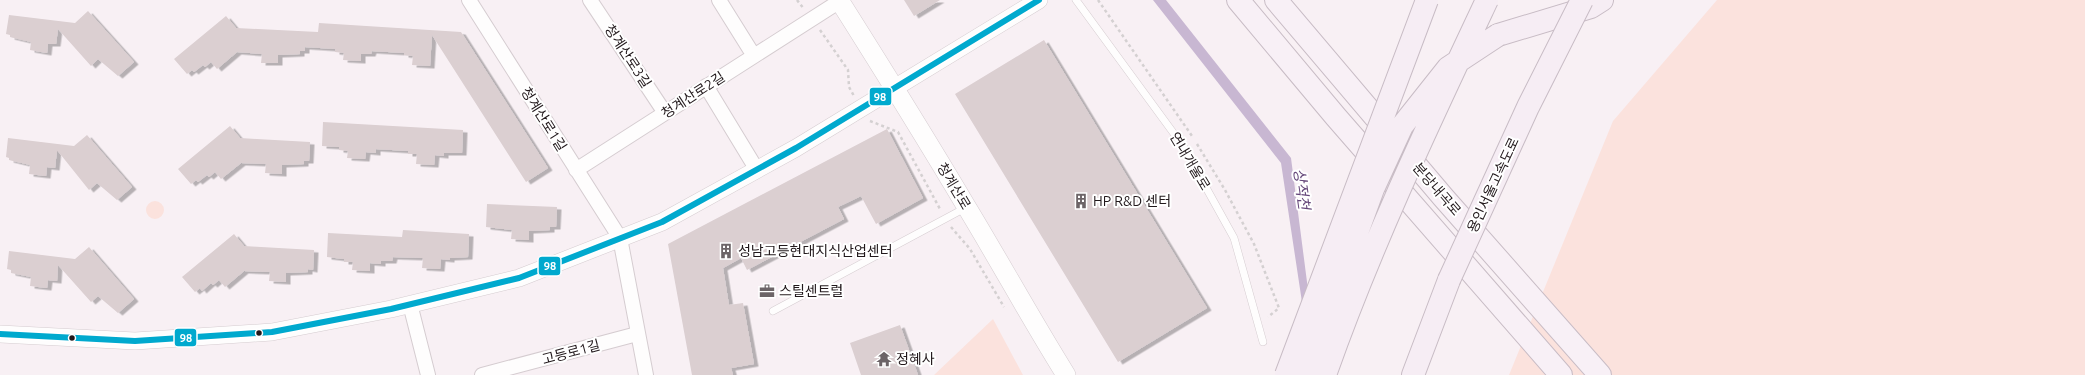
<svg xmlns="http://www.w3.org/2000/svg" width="2085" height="375" viewBox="0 0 2085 375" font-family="Ubuntu,'Noto Sans KR',sans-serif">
  <defs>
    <filter id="shadow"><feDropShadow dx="4.5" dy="2.5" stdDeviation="0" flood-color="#0004"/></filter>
  </defs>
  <rect width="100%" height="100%" fill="#f8f0f4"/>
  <!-- green -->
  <path fill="#fbe2dd" d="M 1717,0 L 2085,0 L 2085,375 L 1509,375 L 1613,121 Z
    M146 210a9 9 0 1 1 18 0a9 9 0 1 1-18 0Z
    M 993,319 L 1023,375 L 934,375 Z"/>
  <!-- water -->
  <path fill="#c8b7d2" d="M 1153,0 L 1166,0 L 1291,158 L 1319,375 L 1313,375 L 1281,163 Z"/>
  <!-- building -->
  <path fill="#dbcfd1" filter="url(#shadow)" d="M 904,0 L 940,0 L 914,16 Z
    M 88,11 L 134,62 L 118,76 L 98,59 L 91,66 L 58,29 L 56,44 L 48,44 L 47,53 L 30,50 L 31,42 L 10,37 L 10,35 L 6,34 L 9,15 L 75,23 Z
    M 226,16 L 236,28 L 318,32 L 319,23 L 461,32 L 548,168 L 526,182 L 432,35 L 430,66 L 412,65 L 413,56 L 404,55 L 404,53 L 372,51 L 371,54 L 361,54 L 361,61 L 343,60 L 344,53 L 335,52 L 335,49 L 305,47 L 305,51 L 300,51 L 300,54 L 278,55 L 278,63 L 261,63 L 262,54 L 237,52 L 217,69 L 211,62 L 205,67 L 203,65 L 194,72 L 192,70 L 187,74 L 174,59 Z
    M 1044,40 L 1207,308 L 1118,362 L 955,94 Z
    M 323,122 L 463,130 L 462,153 L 444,153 L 444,156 L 435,155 L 434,165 L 416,164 L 417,154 L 408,154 L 408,151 L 376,149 L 376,153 L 366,152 L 365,159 L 347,158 L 348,151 L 339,150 L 339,147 L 322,146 Z
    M 230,126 L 240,138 L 310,142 L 309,161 L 304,161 L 304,164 L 282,165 L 282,174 L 265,173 L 266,164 L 241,163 L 221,179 L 215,172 L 209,177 L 207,175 L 198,182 L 196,180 L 191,184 L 178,169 Z
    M 887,129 L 923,198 L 876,224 L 861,196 L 838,207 L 844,219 L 747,270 L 741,258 L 723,268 L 729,305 L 743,303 L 754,364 L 731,368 L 733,375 L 692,375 L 668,244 Z
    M 87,135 L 132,187 L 117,200 L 97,183 L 89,190 L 57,150 L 55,168 L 47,167 L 46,176 L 29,174 L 30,165 L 9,160 L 9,158 L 6,157 L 8,138 L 74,146 Z
    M 487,204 L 557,207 L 556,227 L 550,227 L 550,230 L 529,231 L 529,240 L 511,239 L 512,230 L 486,227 Z
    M 403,230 L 469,234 L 468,257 L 450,258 L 450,260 L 441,259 L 440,269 L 422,268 L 423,258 L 393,257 L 392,261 L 381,261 L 381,264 L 370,263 L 370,271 L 352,270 L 353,262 L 344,262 L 344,259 L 327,257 L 328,233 L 402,237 Z
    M 234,234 L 244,246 L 314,250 L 313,270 L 308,269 L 308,272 L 286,273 L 286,282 L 269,281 L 270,272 L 244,271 L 225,287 L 219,280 L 213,285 L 211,283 L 202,291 L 200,288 L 195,292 L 182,277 Z
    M 89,247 L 134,299 L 118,313 L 98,296 L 91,302 L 58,265 L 57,281 L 48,280 L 47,288 L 30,286 L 31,277 L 11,273 L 11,270 L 7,269 L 9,251 L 75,259 Z
    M 900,325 L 918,375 L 861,375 L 850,343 Z"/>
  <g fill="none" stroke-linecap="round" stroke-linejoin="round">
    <!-- service casing -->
    <g stroke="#d5ccd0" stroke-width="8">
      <path id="service" d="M 1076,0 L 1183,146 L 1234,238 L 1263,342
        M 773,311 L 967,207"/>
    </g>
    <!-- minor casing -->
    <g stroke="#d5ccd0" stroke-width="16">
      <path id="minor" d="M 469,0 L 620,238 L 646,375
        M 590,0 L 665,113
        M 754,56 L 840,1
        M 706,86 L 757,170
        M 576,170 L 754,56 L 719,0
        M 410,304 L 428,375
        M 482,375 L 637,334"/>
    </g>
    <!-- tertiary casing -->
    <g stroke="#d5ccd0" stroke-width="18">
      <path id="tertiary" d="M 0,334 L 135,341 L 272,332 L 391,309 L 519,278 L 662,222 L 796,148 L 1039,0"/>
    </g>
    <!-- secondary casing -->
    <g stroke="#d5ccd0" stroke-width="20">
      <path id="secondary" d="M 839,0 C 882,68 925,137 966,206 C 1000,262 1031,319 1066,375"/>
    </g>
    <!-- trunk casing -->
    <g stroke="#c8bcc5" stroke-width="24">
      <path id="trunk" d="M 1238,0 L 1336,117 L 1561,375
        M 1276,0 L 1443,197 L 1600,375"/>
    </g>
    <!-- motorway casing -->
    <g stroke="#c8bcc5" stroke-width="24">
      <path id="motorway" d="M 1498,35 L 1591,7 L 1602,0
        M 1413,375 L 1449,280"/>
    </g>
    <!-- path -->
    <path stroke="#d4d0d1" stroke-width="2.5" stroke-dasharray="3 3" stroke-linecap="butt" d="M 797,0 L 804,9
      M 1098,0 L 1192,136
      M 820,30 L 848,70 L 849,87 L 854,96
      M 870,121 L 898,132 L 940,209
      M 1197,144 L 1225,190 L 1254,244 L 1279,308 L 1268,317
      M 951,227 L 970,249 L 1004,307"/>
    <!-- service -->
    <use href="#service" stroke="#fefdfd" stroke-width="7"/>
    <!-- minor -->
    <use href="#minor" stroke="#fefdfd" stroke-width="14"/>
    <!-- tertiary -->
    <use href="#tertiary" stroke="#fefdfd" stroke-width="17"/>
    <!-- secondary -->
    <use href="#secondary" stroke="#fefdfd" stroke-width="19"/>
    <!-- trunk -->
    <use href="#trunk" stroke="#f8f0f6" stroke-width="22"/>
    <!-- motorway -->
    <use href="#motorway" stroke="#f6edf4" stroke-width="22"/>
    <!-- motorway-bridge casing -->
    <g stroke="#c8bcc5" stroke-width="24" stroke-linecap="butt">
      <path id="motorway-bridge" d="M 1449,280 L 1528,107 L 1582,0
        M 1286,375 L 1427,0
        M 1305,375 L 1373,189 L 1402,126 L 1448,68 L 1498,35
        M 1325,375 C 1370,247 1429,123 1487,0"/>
    </g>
    <!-- motorway-bridge -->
    <use href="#motorway-bridge" stroke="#f6edf4" stroke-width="22"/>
    <!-- bus-1 casing -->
    <g stroke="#fff" stroke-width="9">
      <path id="bus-1" d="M 0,334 L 135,341 L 272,332 L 391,309 L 519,278 L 662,222 L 796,148 L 1039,0"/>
    </g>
    <!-- bus-1 -->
    <use href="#bus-1" stroke="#00a9ce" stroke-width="6"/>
  </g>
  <!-- icons -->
  <defs>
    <g id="building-bare" transform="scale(1.2)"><path d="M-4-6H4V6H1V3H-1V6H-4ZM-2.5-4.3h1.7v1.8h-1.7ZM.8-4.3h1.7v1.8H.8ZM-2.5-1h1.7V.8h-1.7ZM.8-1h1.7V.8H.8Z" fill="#6c6467" stroke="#fff" stroke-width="2.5" paint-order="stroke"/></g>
    <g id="office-bare" transform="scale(1.2)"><path d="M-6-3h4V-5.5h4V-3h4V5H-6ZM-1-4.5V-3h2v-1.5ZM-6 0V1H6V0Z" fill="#6c6467" stroke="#fff" stroke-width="2.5" paint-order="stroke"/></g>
    <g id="temple-bare" transform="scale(1.2)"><path d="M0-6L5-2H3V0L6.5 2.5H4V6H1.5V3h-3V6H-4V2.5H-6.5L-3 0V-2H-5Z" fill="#6c6467" stroke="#fff" stroke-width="2.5" paint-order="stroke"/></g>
  </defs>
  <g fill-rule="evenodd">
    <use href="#building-bare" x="1081" y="201"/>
    <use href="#building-bare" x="726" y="251"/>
    <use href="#office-bare" x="767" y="291"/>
    <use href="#temple-bare" x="884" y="359"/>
  </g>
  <!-- markers -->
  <g fill="#21181b" stroke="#fff" stroke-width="1.5">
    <circle cx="259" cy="333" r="3.5"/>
    <circle cx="72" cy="338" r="3.5"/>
  </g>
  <g text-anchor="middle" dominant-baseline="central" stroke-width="4" stroke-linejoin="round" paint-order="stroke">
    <!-- street labels -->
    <g font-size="14" fill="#21181b" stroke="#fff">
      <text transform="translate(628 56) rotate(57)">청계산로3길</text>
      <text transform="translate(693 95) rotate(-33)">청계산로2길</text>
      <text transform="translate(544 119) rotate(58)">청계산로1길</text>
      <text transform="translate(1190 161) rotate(59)">연내개울로</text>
      <text transform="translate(1493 185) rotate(-65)">용인서울고속도로</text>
      <text transform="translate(954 186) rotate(59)">청계산로</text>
      <text transform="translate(1437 189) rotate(49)">분당내곡로</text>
      <text transform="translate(571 352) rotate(-15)">고등로1길</text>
    </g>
    <!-- poi labels -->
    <g font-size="14" fill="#21181b" stroke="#fff" text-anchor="start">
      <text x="1093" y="201">HP R&amp;D 센터</text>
      <text x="738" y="251">성남고등현대지식산업센터</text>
      <text x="779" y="291">스틸센트럴</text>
      <text x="896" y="359">정혜사</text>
    </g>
    <!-- water labels -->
    <g font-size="15" font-style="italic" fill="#644679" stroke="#fff">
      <text transform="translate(1302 189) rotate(82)">상적천</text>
    </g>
  </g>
  <g stroke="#fff" stroke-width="1.5">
    <rect x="869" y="87" width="23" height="19" rx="4" fill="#00a9ce"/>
    <rect x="538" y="256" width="23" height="20" rx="4" fill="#00a9ce"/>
    <rect x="174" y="328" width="23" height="19" rx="4" fill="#00a9ce"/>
  </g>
  <g font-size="11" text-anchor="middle" font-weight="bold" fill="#fff">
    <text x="880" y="101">98</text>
    <text x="550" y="270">98</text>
    <text x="186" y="342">98</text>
  </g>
</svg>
